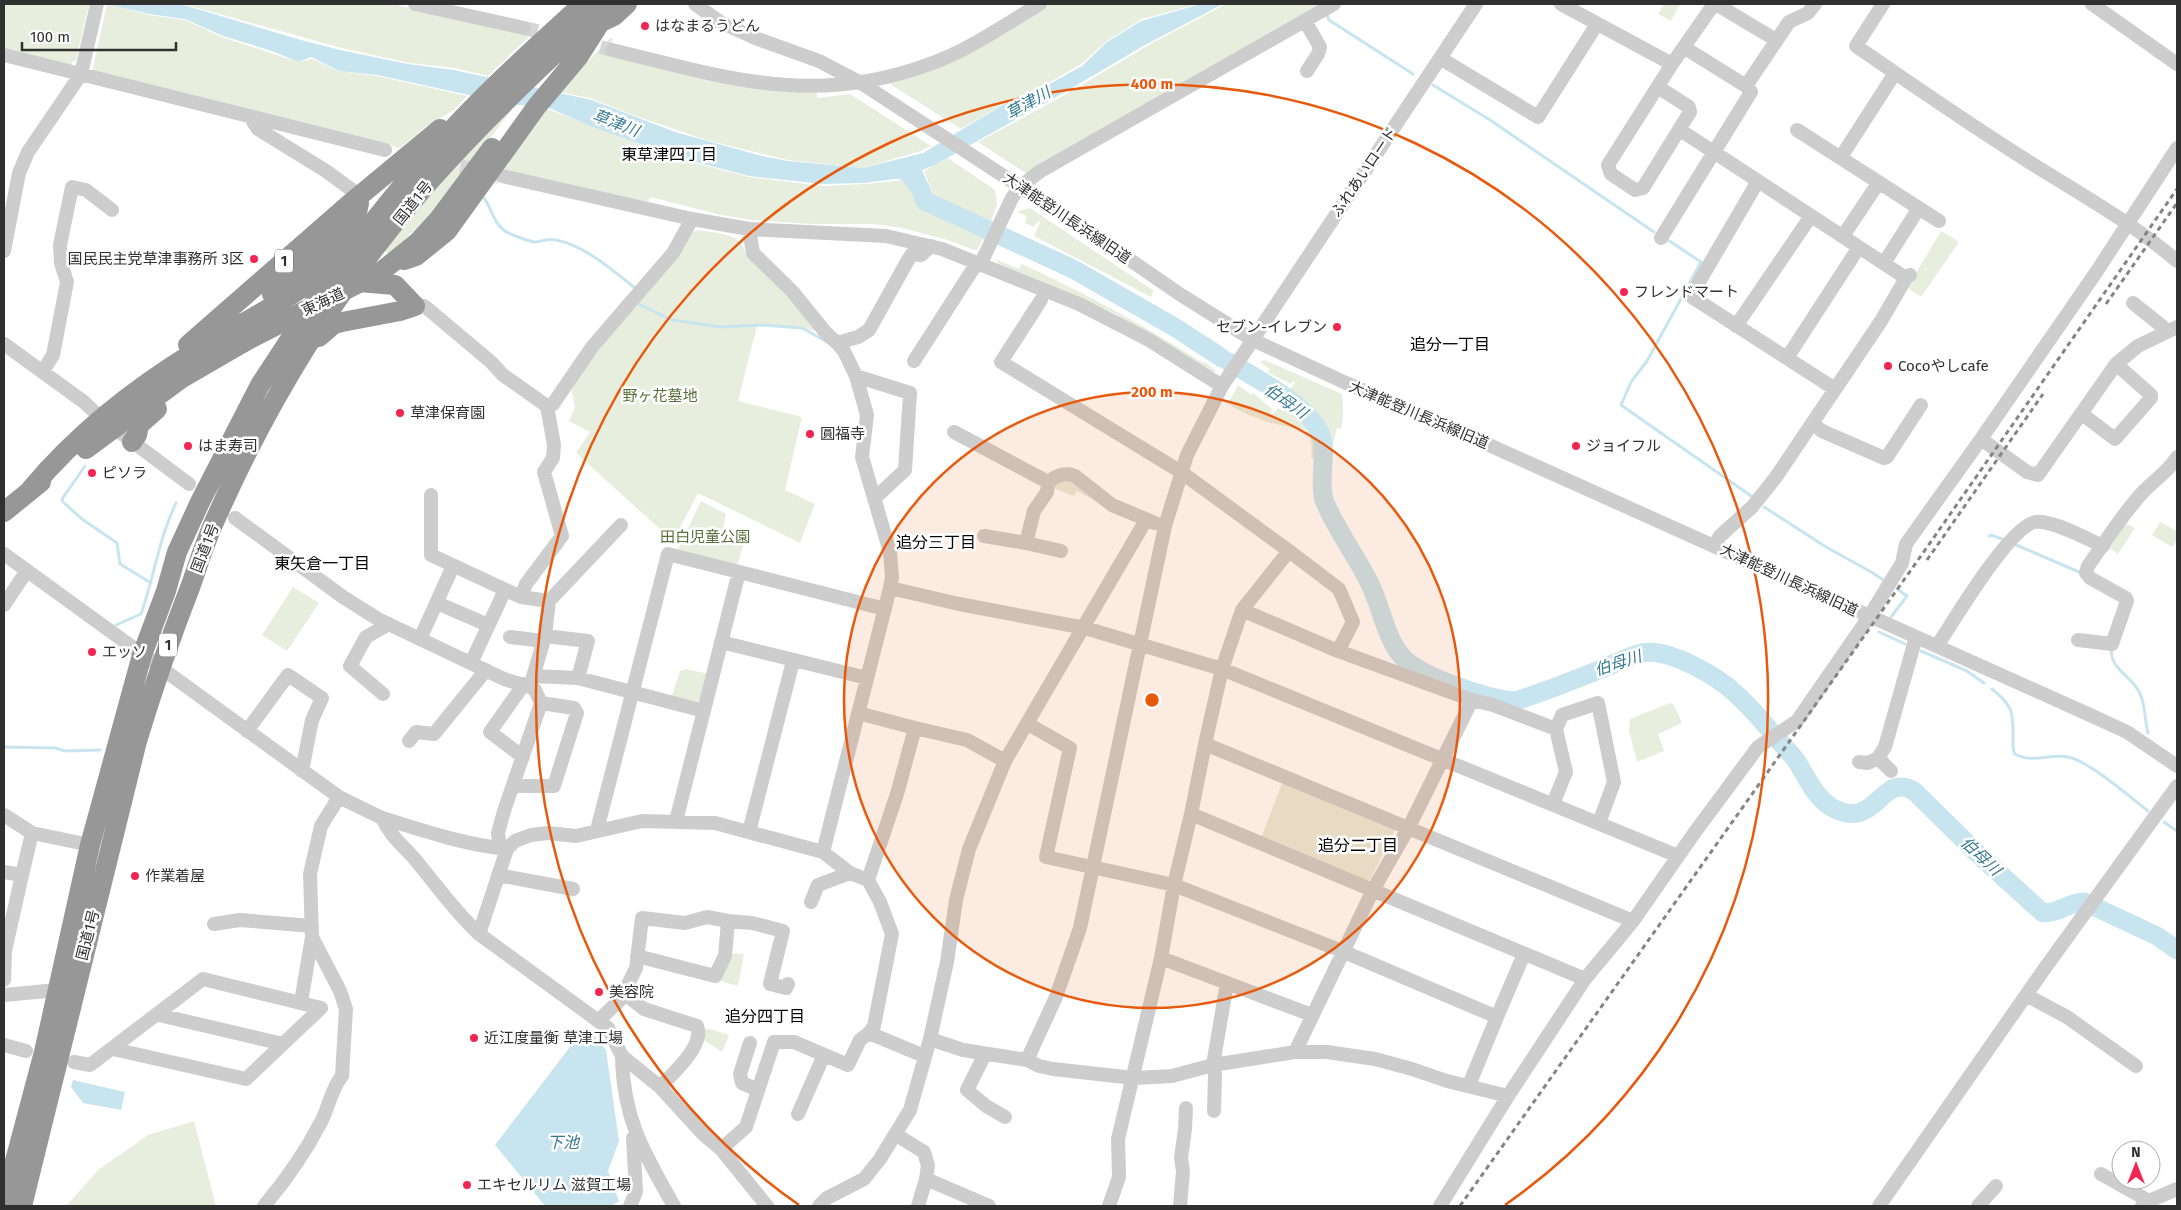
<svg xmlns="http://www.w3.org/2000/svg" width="2181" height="1210" viewBox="0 0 2181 1210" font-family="'Fira Sans','Noto Sans JP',sans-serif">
  <rect width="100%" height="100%" fill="#fff"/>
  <!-- green -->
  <path fill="#e8eedd" d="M 4,4 L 89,4 L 76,60 L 72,62 L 71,67 L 4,51 Z
    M 107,4 L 149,15 L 185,20 L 222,37 L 298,62 L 312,59 L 338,71 L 377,76 L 467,96 L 454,110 L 425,127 L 400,148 L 202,97 L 92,72 Z
    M 183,4 L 393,4 L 526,35 L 529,26 L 534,32 L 488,76 L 455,68 L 409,63 L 342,48 Z
    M 1051,4 L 1199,4 L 1142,19 L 1107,41 L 1081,64 L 1037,90 L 1007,102 L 961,129 L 890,84 C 948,64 998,34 1051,4 Z
    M 1226,4 L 1325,4 L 1027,174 L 978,142 L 1061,97 L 1154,42 Z
    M 1664,4 L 1680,4 L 1671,21 L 1658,14 Z
    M 610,38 L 613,38 L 612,43 L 610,43 L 607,54 L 758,88 L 817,93 L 817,98 L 850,94 L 931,146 L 921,151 L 863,168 L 788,160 L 706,140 L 630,114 L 590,98 L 559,92 Z
    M 545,108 L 676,158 L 749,177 L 822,186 L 865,184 L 903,180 L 919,191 L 921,204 L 986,234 L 977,250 L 974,250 L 948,240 L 902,228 L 873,224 L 811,224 L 752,220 L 721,215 L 650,197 L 649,201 L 624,200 L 501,173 L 498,184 L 492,183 Z
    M 509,109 L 511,111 L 436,209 L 390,254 L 385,252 L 385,249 L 422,203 Z
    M 948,158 L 995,190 L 997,205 L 988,229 L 969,214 L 939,204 L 930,197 L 932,191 L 924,171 Z
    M 1030,208 L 1154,291 L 1151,297 L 1034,236 L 1040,222 L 1038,221 L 1034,227 L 1025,223 L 1027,216 L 1016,212 Z
    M 699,230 C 719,234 741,232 746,255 L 757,263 L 817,326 L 813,331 C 794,325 777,325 757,326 L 738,401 L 802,417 L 785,490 L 815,504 L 800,543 L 698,493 L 673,541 L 576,453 L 590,432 L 569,421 L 575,407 L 572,392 L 573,386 L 582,368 L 690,233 Z
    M 1941,231 L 1959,242 L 1921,297 L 1907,288 Z
    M 997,260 L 1019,269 L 1022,264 C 1085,293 1145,326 1203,363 L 1205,362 L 1216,371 L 1215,372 L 1213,372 L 1115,314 L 1080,297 L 998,265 Z
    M 1264,360 L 1342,394 C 1343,407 1344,417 1341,429 L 1337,428 L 1332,448 C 1330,419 1310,407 1289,392 L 1295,382 L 1293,381 L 1291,384 L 1267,372 L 1270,369 L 1260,362 Z
    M 1238,385 L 1252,395 L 1253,393 L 1272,409 L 1271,412 L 1273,414 L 1278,408 L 1283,411 L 1285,408 C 1309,425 1316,431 1316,461 L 1311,457 C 1313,447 1312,435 1303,429 C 1274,425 1253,419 1228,404 Z
    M 1068,479 L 1100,504 L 1077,491 L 1074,496 L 1053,488 L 1056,481 Z
    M 701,501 L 726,514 L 723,528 L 737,533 L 738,529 L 746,534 L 737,567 L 678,549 Z
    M 2160,522 L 2177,531 L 2177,540 L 2172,547 L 2152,535 Z
    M 2125,523 L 2135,528 L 2118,554 L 2108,547 Z
    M 293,587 L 319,603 L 287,651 L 262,635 Z
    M 686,669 L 709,674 L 701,699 L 697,702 L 672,696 L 680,671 Z
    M 1670,703 L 1674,705 L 1682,723 L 1658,734 L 1664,751 L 1637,762 L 1629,731 L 1630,719 Z
    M 1283,781 L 1396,828 L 1370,880 L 1366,881 L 1261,838 Z
    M 728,953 L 744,954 L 738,986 L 717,980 Z
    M 706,1028 L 729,1035 L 722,1052 L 702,1039 Z
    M 194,1121 L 216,1206 L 66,1206 L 98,1170 L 148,1135 Z"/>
  <!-- water -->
  <path fill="#c8e5ef" d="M 106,4 L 184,5 L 301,40 L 340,50 L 408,64 L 454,70 L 592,100 L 675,132 L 762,156 L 788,161 L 863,168 L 923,153 L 1006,103 L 1037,91 L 1082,66 L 1107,42 L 1141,21 L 1201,4 L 1223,4 L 1145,45 L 1072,88 L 935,165 L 922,170 L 926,179 L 920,188 L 903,178 L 864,183 L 822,184 L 749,176 L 676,157 L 590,126 L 549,108 L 510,104 L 377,75 L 339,71 L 311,57 L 298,62 L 272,51 L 223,36 L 185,19 L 149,14 Z
    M 586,1026 L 606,1050 L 619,1141 L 608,1171 L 619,1201 L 611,1206 L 545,1206 L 495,1145 Z
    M 73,1080 L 125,1092 L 121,1110 L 83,1103 L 71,1087 Z"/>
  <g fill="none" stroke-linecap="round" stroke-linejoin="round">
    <!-- stream -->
    <path stroke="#c8e5ef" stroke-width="3" d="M 1327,15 L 1329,20 L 1413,74
      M 1433,85 L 1490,120 L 1654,232
      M 482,196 C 492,206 492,222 505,231 C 509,234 528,241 534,242 C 541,242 548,238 556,240 C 586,246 612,270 635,288
      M 1668,240 L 1701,262 L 1647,361 L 1631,382 L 1621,405 L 1754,498
      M 636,303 L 672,320 L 721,327 L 761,325 L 802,328 L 829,343
      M 85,466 L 62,499 L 63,502 L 82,519 L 117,543 L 120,564 L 151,583
      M 1764,507 L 1826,547 L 1873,573 L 1886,582
      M 1989,536 L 1991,535 L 2002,539
      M 2014,544 L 2079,572
      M 1891,617 L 1907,596 L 1897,589
      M 116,625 L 141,614 C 154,577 159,538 176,503
      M 1879,632 L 1905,644
      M 2112,649 C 2108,665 2128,675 2136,687 C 2146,700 2144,718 2148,733
      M 1921,651 L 1967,671 L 1984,683
      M 1992,689 C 2014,707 2013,712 2013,738 C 2013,744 2012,749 2015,754 C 2032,764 2051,753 2068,757 C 2089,761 2130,797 2148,811
      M 4,747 L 55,748 L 65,751 L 100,750
      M 2164,822 L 2177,831"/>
    <!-- river -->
    <path stroke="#c8e5ef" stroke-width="19" d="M 904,171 L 907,171 L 920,188 L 925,201 L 1073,269 L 1176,328 L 1222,358
      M 1229,362 C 1255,378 1320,410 1323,443 C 1325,462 1319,481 1324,500 C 1336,530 1356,555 1370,584 C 1381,606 1385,635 1400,654 C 1415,675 1489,700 1515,701 C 1545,692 1574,680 1604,668 C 1616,663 1629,656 1642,653 C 1668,647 1719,677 1737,695 C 1753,709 1766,726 1780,742 C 1786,749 1793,755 1797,762 C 1808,779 1814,796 1831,807 C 1877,833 1880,771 1914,791 L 1978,854 L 2043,913 C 2061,913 2066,903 2084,902
      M 2095,907 L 2157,936 L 2177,950"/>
    <!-- minor-tunnel -->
    <path stroke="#d6d6d6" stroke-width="14" stroke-dasharray="14 7" stroke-linecap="butt" d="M 524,28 L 555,35
      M 580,42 L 612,50
      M 440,162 L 482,171"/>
    <!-- minor -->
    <path stroke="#cdcdcd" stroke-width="14" d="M 415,4 L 524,28
      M 695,4 L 720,22 L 755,38 L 819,61 L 861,83 L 1088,231 L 1181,295 L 1253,340 L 1346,383 L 1460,432 L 2090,715 L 2127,732 L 2177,766
      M 1561,4 L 1672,64 L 1714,4
      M 1716,4 L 1776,40
      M 1883,4 L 1856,46 C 1911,84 1966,122 2023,158 C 2075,191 2130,221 2177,261
      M 2092,4 L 2177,64
      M 1305,21 L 1320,47 L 1318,54 L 1307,71
      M 1685,48 L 1746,86
      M 612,50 C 724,77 812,107 927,65 C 968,51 1004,25 1040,4
      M 4,55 L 385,150
      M 1440,58 L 1538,117 L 1597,24
      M 1658,87 L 1689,107 L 1690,112 L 1643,188 L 1635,190 L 1611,174 L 1608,165 L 1672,64
      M 250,117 L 258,129 L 326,171 L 360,196
      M 1680,130 L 1906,278
      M 1797,130 L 1939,221
      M 1841,157 L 1895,73
      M 502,176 L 692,219 L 749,229 L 886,236 L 942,249 L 1079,304 L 1149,340 L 1222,386
      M 1758,181 L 1692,294 L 1692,297 L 1835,389
      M 749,229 L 753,253 L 792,291 L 826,333 L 837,343 L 844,351 L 856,376 L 867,415 L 862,457 L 890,552 L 892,577 L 890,588 L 823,852
      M 1843,236 L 1879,182
      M 1661,238 L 1751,92 L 1746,86 L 1789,22 L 1808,13 L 1815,4
      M 4,251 L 19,173 L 28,152 L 81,74 L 97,4
      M 1884,263 L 1919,208
      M 1041,300 L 1001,362 L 1181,472 L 1289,551 L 1339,589 L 1353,622 L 1338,651
      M 2133,303 L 2168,331
      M 415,306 L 424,306 L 428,309 L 491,362 L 503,375 L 547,406
      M 1736,326 L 1811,216
      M 837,343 L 858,337 L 869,330 L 908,260 L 912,254 L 921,255 L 931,246
      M 4,344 L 84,402 L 102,419 L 189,484
      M 1787,358 L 1859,247
      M 914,361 L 973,269 L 981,263 L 1012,198 L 1020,187 L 1039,172 L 1334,4
      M 43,371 L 53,355 L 67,282 L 61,263 L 60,245 L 72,187 L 86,190 L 112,210
      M 856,376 L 910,393 L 905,470 L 874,499
      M 547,406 L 553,404 L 592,347 L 673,253 L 692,219
      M 547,406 L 554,445 L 553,458 L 544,472 L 562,536 L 526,584 L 521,597 L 549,601
      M 2082,414 L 2115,439 L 2151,398 L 2151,395 L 2116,364
      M 1812,423 L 1822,431 L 1884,458 L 1887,457 L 1921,405
      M 954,432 L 1048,482 C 1057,475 1065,472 1075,476 L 1112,505 L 1155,523
      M 1981,439 L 2027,472 L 2038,475 L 2116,364 L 2138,346 L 2177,327
      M 431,495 L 431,555 L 521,597
      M 235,518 L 343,597 L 378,619 L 504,679 L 530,687 L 535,690 L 541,703 L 574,708 L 577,713 L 554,786 L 513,786
      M 984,536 L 1026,543 L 1061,551
      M 1026,543 L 1034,511 L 1047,492 L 1048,482
      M 1714,546 L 1720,536 L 1752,507 L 1776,477 L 1881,321 L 1906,278 L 1910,275
      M 4,554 L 339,797 L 382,818 C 390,835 400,843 413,857 C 435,883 454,911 479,934 L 608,1028 L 622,1056 L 660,1087 L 703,1134 L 721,1149 L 767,1206
      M 890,588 L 959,604 L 1085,628 L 1222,669 L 1678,856
      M 437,603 L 488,625
      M 4,605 L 26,572
      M 1242,610 L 1338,651 L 1472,700
      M 545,636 L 588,641 L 578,678
      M 510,637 L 544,641
      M 420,639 L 453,566
      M 2078,640 L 2112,644 L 2127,601 L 2126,598 L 2090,578 L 2086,573 L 2088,566 C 2105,542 2122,515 2142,493 C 2154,480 2168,472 2177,457
      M 721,642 L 867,678
      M 1937,646 C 1953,622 2009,527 2035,522 C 2051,519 2087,539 2103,546
      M 471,663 L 505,590
      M 533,676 L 578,678 L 704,711
      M 530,687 L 545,636 L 549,601 L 621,525
      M 383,694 L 350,666 L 366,637 L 389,624
      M 1028,724 L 1070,748 L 1046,857 L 1174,885 L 1342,951 L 1497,1017 L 1469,1085
      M 915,728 L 967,740 L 1005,761
      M 1556,729 L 1562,715 L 1598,703 L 1614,782 L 1599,823
      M 247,731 L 288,675 L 322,698 L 312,720 L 302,771
      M 409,741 L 416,732 L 434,734 L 486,670
      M 1205,744 L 1222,669 L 1242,610 L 1289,551
      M 523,757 L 490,732 L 524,684
      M 1859,762 L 1868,763 L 1878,758
      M 1891,771 L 1878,758 L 1885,747 L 1916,637
      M 1191,814 L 1585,979
      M 4,815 L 32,833
      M 382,818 C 426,831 461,844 507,849
      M 676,821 L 739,572
      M 597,830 L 668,554 L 885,609
      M 749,832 L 793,661
      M 500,848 L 498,833 L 504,811 L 541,703
      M 4,872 L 22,875 L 32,833 L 90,845
      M 498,875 L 573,889
      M 811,902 L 818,885 L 850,873
      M 214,924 L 240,920 L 312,926
      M 479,934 L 507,849 L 515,841 L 531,835 L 548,833 L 576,836 L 642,821 L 715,823 L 823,852 L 850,873 L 868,880
      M 637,956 L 715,976 L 725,956 L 728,921
      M 1161,958 L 1312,1015
      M 4,980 L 5,951 L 22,875
      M 624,993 L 644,1009 L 697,1026 C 705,1046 672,1074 660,1087
      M 4,995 L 57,990
      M 2026,995 L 2067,1017 L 2136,1066
      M 301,1002 L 312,937 L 310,874 L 321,826 L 339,797
      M 159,1015 L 283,1044
      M 1497,1017 L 1524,954
      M 599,1020 L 621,999 L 636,968 L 642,918 L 685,923 L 707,917 L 728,921 L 752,923 L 783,931 L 770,984 L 786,988 L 788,984
      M 869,1033 L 924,1056
      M 930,1039 L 963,1050 L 1027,1060 L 1039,1066 L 1053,1069 L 1134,1078 L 1172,1076 L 1213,1065 L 1295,1052 L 1327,1052 L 1375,1059 L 1412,1069 L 1447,1081 L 1508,1096
      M 750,1043 L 740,1074 L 742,1083 L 758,1090
      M 4,1045 L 26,1051
      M 1295,1052 L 1373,890 L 1409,827 L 1472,700 L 1493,705 L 1556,729 L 1566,772 L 1553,804
      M 985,1054 L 967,1090 L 986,1106 L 1005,1117
      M 622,1056 C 623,1119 644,1153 674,1206
      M 1027,1060 L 1056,997 L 1080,928 L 1165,526 L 1187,455 L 1222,386 L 1476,4
      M 74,1062 L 90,1065 L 203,979 L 321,1008 L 246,1079 L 113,1049
      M 1214,1111 L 1215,1075 L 1213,1065 L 1227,983
      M 798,1114 L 824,1055
      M 895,1134 L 924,1152 L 928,1166 L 926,1179 L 989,1206
      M 721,1149 L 746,1127 L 774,1042 L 794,1042 L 848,1065 L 860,1040 L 869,1033 L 874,1026 L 892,934 L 880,902 L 868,880 L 897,794 L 915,728 L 858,713
      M 2101,1174 L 2149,1201
      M 264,1206 C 286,1180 305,1153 321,1122 C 329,1107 331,1089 342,1076 L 346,1009 L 340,991 L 312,937
      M 630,1206 L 636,1192 L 633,1138
      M 819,1206 L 827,1198 L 864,1179 L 880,1159 L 910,1110 L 930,1039 L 947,962 L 956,900 L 969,849 L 1005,761 L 1146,520
      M 918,1206 L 926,1179
      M 1109,1206 L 1119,1177 L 1118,1139 L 1161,958 L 1174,885 L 1191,814 L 1205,744 L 1633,921
      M 1180,1206 L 1183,1171 L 1181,1158 L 1185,1129 L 1186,1108
      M 1440,1206 L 1508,1096 L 1585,979 L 1633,921 L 1695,832 L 1758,747 L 1797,721 L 1869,617 L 1902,563 L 1906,544 L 1981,439 L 2097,271 L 2177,148
      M 1879,1206 L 2045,968 L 2177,786
      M 1978,1206 L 1996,1186
      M 2142,1206 L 2149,1201 L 2177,1189"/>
    <!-- highway -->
    <path stroke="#979797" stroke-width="20" d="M 597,24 L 614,16 L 627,4
      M 404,260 L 416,256 L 447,231 L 537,106 L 579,56 L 605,15
      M 355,276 L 359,282 L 395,285 L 415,306
      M 272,294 C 291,281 346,234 356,214 C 358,211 358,207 359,203
      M 319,337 L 334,324 L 342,322 L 400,311 L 415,306
      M 188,345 L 346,207 L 440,129
      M 132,442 L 137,435 L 139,425 L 157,409
      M 86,449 L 182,378 L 244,342
      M 31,489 C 77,434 135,388 196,351 C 246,320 300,295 344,255 C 355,245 364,232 374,221 C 392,198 410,176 430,154 C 477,100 530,52 583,4
      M 4,512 L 41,482
      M 4,1202 L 44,1052 L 90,845 L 142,655 L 166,591 L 177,552 L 201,500 L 260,385 L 346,254
      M 22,1206 L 137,741 C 153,688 171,636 191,585 C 199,562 206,539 216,518 C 269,398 341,282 428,183 C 484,119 546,62 608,4"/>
    <!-- rail -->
    <path stroke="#858585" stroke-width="3" stroke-dasharray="5 4" stroke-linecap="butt" d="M 2106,304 L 2177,203
      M 1927,560 L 2043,394
      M 1460,1206 L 1923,553 L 2177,189"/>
    <!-- highway-bridge -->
    <path stroke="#979797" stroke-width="20" d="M 244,342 L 382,271 L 418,242 L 439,219 L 492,148"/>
  </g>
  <!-- distance rings -->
  <circle cx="1152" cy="700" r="308" fill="#e8590c" fill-opacity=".12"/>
  <g fill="none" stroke="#e8590c" stroke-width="2.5">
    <circle cx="1152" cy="700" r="308"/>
    <path d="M799 1205A616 616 0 1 1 1505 1205"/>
  </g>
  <!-- markers -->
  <g fill="#f32551" stroke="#fff" stroke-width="2">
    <circle cx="645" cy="26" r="5"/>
    <circle cx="254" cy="259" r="5"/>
    <circle cx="1624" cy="292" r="5"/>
    <circle cx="1337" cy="327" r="5"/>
    <circle cx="1888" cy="366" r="5"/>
    <circle cx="400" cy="413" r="5"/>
    <circle cx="810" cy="434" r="5"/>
    <circle cx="188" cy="446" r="5"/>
    <circle cx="1576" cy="446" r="5"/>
    <circle cx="92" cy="473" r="5"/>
    <circle cx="92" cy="652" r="5"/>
    <circle cx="135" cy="876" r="5"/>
    <circle cx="599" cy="992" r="5"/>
    <circle cx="474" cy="1038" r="5"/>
    <circle cx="467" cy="1185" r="5"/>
  </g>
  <g text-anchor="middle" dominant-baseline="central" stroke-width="5" stroke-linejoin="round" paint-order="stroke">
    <!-- shield labels -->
    <g fill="#fff" stroke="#6e6e6e" stroke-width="1">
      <rect x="275" y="249.5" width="18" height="23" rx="4"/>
      <rect x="159" y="633.5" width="18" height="23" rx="4"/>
    </g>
    <g font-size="14" font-weight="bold" fill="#303030">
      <text x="284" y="261">1</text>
      <text x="168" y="645">1</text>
    </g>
    <!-- poi labels -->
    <g font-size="15" fill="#303030" stroke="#fff" text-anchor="start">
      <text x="655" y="26">はなまるうどん</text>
      <text x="244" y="259" text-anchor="end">国民民主党草津事務所 3区</text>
      <text x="1634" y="292">フレンドマート</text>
      <text x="1327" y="327" text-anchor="end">セブン-イレブン</text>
      <text x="1898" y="366">Cocoやしcafe</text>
      <text x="410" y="413">草津保育園</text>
      <text x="820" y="434">圓福寺</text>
      <text x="198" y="446">はま寿司</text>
      <text x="1586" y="446">ジョイフル</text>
      <text x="102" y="473">ピソラ</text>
      <text x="102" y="652">エッソ</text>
      <text x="145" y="876">作業着屋</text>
      <text x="609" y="992">美容院</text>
      <text x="484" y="1038">近江度量衡 草津工場</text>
      <text x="477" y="1185">エキセルリム 滋賀工場</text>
    </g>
    <!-- street labels -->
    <g font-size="15" fill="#303030" stroke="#fff">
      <text transform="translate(1364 172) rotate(-56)">ふれあいロード</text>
      <text transform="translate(413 203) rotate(-51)">国道1号</text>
      <text transform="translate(1067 218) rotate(34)">大津能登川長浜線旧道</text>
      <text transform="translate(323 302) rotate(-25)">東海道</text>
      <text transform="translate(1419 415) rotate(23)">大津能登川長浜線旧道</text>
      <text transform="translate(205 548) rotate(-69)">国道1号</text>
      <text transform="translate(1789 580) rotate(25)">大津能登川長浜線旧道</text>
      <text transform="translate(88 935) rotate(-76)">国道1号</text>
    </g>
    <!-- park labels -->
    <g font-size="15" fill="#5a6f39" stroke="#fff">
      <text x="660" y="396">野ヶ花墓地</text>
      <text x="705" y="537">田白児童公園</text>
    </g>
    <!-- water labels -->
    <g font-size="16" font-style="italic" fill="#347a92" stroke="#fff">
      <text transform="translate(1028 103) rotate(-30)">草津川</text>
      <text transform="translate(616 123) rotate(21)">草津川</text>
      <text transform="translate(1286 401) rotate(35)">伯母川</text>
      <text transform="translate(1618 663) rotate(-18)">伯母川</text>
      <text transform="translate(1981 856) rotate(43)">伯母川</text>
      <text x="563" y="1142">下池</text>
    </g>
    <!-- neighbourhood labels -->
    <g font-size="16" fill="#000" stroke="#fff">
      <text x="669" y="154">東草津四丁目</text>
      <text x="1450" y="344">追分一丁目</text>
      <text x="936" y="542">追分三丁目</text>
      <text x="322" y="563">東矢倉一丁目</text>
      <text x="1358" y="845">追分二丁目</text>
      <text x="765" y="1016">追分四丁目</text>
    </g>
  </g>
  <circle cx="1152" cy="700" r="8" fill="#e8590c" stroke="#fff" stroke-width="2.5"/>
  <g font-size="15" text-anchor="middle" font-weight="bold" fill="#e8590c" stroke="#fff" stroke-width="5" stroke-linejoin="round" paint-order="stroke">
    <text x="1152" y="89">400 m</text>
    <text x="1152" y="397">200 m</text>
  </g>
  <!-- border -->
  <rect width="2181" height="1210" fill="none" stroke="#303030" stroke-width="10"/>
  <!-- north arrow -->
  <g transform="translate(2136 1165)"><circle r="24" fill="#ffffff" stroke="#acacac"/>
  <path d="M0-4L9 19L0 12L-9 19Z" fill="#f32551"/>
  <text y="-8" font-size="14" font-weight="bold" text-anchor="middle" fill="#303030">N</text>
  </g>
  <!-- scale -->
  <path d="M22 42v8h154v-8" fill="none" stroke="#303030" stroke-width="2.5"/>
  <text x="30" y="42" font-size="15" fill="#303030" stroke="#ffffff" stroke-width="4" paint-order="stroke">100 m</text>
</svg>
